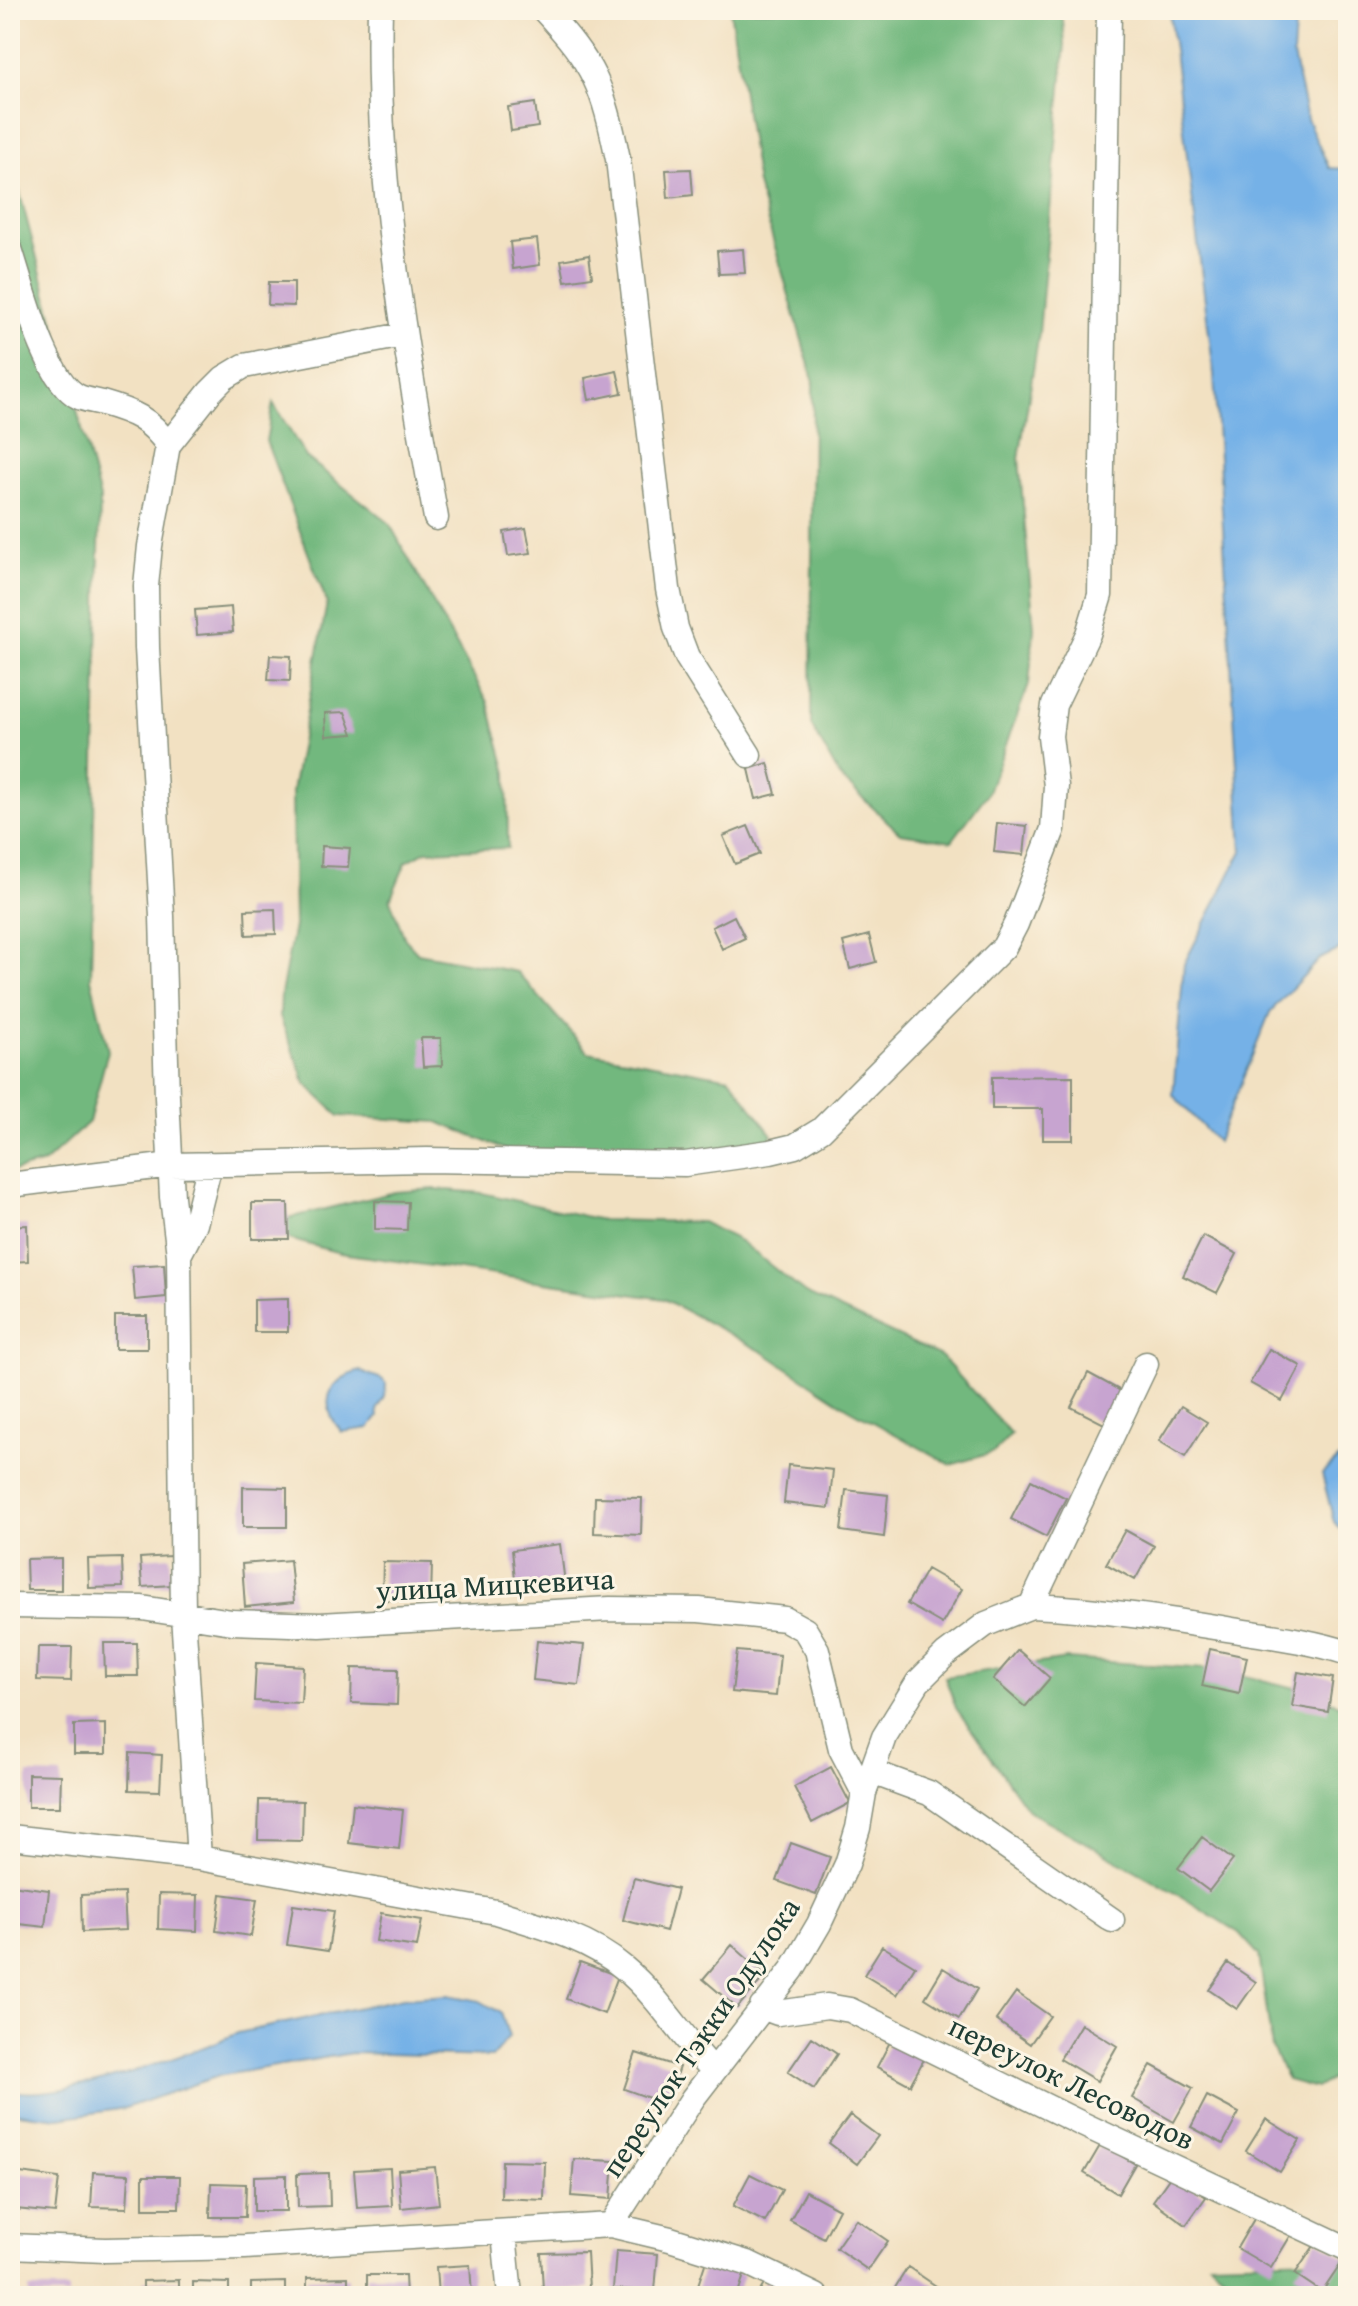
<svg xmlns="http://www.w3.org/2000/svg" width="1358" height="2306" viewBox="0 0 1358 2306" font-family="'Gentium Book Plus',serif">
  <rect width="100%" height="100%" fill="#fcf5e5"/>
  <filter id="ink" filterUnits="userSpaceOnUse"><feTurbulence type="fractalNoise" baseFrequency=".0125" numOctaves="2"/><feDisplacementMap in="SourceGraphic" scale="16" xChannelSelector="R" yChannelSelector="G"/><feConvolveMatrix kernelMatrix="1 2 1 2 8 2 1 2 1" color-interpolation-filters="sRGB"/></filter>
  <filter id="wash" filterUnits="userSpaceOnUse"><feTurbulence type="fractalNoise" baseFrequency=".006" numOctaves="4" result="noise"/><feDisplacementMap in="SourceGraphic" scale="32" xChannelSelector="R" yChannelSelector="G"/><feGaussianBlur stdDeviation="1.8" result="paint"/><feColorMatrix in="noise" values="0 0 0 0 0 0 0 0 0 0 0 0 0 0 0 0 0 1.4 0 .05"/><feComposite in="paint" operator="in"/></filter>
  <g filter="url(#wash)">
    <rect width="100%" height="100%" fill="#f2e1c2"/>
    <!-- forest -->
    <path fill="#72b87e" stroke="#487a59" stroke-width="2" d="M 730,10 L 1062,10 L 1065,44 L 1039,333 L 1019,459 L 1034,628 L 1029,684 L 987,794 L 952,841 L 900,833 L 840,777 L 811,725 L 813,379 L 757,184 Z
      M 10,156 L 100,498 L 91,979 L 108,1051 L 89,1122 L 44,1163 L 10,1172 Z
      M 273,403 L 306,457 L 389,523 L 488,702 L 507,773 L 508,848 L 426,851 L 406,862 L 390,900 L 405,939 L 418,953 L 517,972 L 588,1052 L 730,1078 L 772,1135 L 761,1154 L 543,1165 L 438,1122 L 339,1116 L 306,1084 L 280,1017 L 281,994 L 294,926 L 292,791 L 327,603 L 266,441 Z
      M 435,1189 L 482,1193 L 602,1220 L 702,1222 L 740,1241 L 805,1293 L 941,1356 L 1011,1434 L 994,1452 L 951,1465 L 848,1408 L 763,1352 L 664,1299 L 340,1253 L 289,1239 L 272,1222 L 395,1192 Z
      M 1067,1659 L 1220,1670 L 1304,1690 L 1348,1708 L 1348,2068 L 1316,2088 L 1287,2080 L 1272,2048 L 1259,1955 L 1239,1933 L 1179,1895 L 1029,1811 L 956,1708 L 945,1677 Z
      M 1348,2258 L 1348,2296 L 1250,2296 L 1209,2262 Z"/>
    <!-- water -->
    <path fill="#74b1e7" stroke="#4a778e" stroke-width="2" d="M 1169,10 L 1296,10 L 1293,55 L 1307,119 L 1329,168 L 1348,169 L 1348,946 L 1319,959 L 1270,1012 L 1217,1142 L 1173,1095 L 1184,964 L 1242,851 L 1214,374 Z
      M 360,1371 L 382,1379 L 386,1384 L 385,1397 L 377,1410 L 378,1417 L 369,1428 L 342,1432 C 318,1405 327,1380 360,1371 Z
      M 1339,1458 L 1348,1459 L 1348,1538 L 1334,1522 L 1322,1474 Z
      M 448,1995 L 480,2001 L 501,2013 L 509,2037 L 492,2057 L 352,2053 L 218,2076 L 125,2108 L 59,2118 L 10,2112 L 10,2090 C 54,2104 194,2053 238,2033 L 403,1998 Z"/>
    <g id="blocks">
      <!-- building -->
      <path fill="#c7a4d0" d="M 535,103 L 538,127 L 511,131 L 508,107 Z
        M 691,169 L 693,195 L 668,198 L 666,170 Z
        M 537,239 L 540,265 L 513,269 L 510,242 Z
        M 743,249 L 745,273 L 719,274 L 717,251 Z
        M 589,255 L 592,277 L 565,281 L 561,260 Z
        M 269,282 L 294,282 L 294,306 L 268,305 Z
        M 617,371 L 622,393 L 589,400 L 585,378 Z
        M 526,528 L 531,553 L 508,556 L 504,532 Z
        M 231,607 L 233,632 L 197,635 L 195,610 Z
        M 270,655 L 291,656 L 290,681 L 268,680 Z
        M 345,712 L 353,734 L 326,736 L 325,713 Z
        M 768,763 L 776,794 L 756,799 L 749,769 Z
        M 997,823 L 1027,826 L 1024,855 L 994,852 Z
        M 748,826 L 760,854 L 735,864 L 723,836 Z
        M 322,846 L 350,848 L 348,867 L 321,866 Z
        M 275,909 L 276,934 L 246,935 L 245,910 Z
        M 734,916 L 745,938 L 722,949 L 712,927 Z
        M 869,935 L 876,962 L 850,969 L 843,942 Z
        M 421,1038 L 441,1038 L 442,1066 L 423,1067 Z
        M 1073,1076 L 1073,1140 L 1043,1140 L 1043,1109 L 992,1109 L 992,1077 Z
        M 375,1201 L 408,1202 L 407,1230 L 375,1229 Z
        M 252,1203 L 288,1203 L 289,1239 L 252,1239 Z
        M 27,1225 L 28,1261 L 10,1262 L 10,1226 Z
        M 1203,1236 L 1237,1254 L 1217,1293 L 1183,1276 Z
        M 164,1264 L 166,1297 L 135,1300 L 132,1266 Z
        M 288,1299 L 288,1332 L 254,1332 L 254,1300 Z
        M 115,1316 L 147,1316 L 147,1349 L 115,1349 Z
        M 1269,1349 L 1301,1366 L 1282,1401 L 1250,1383 Z
        M 1088,1373 L 1121,1391 L 1104,1424 L 1071,1407 Z
        M 1181,1406 L 1207,1422 L 1185,1457 L 1159,1441 Z
        M 788,1465 L 833,1470 L 829,1508 L 784,1503 Z
        M 1031,1480 L 1066,1498 L 1046,1537 L 1011,1519 Z
        M 243,1487 L 287,1488 L 287,1527 L 243,1527 Z
        M 846,1490 L 888,1495 L 884,1537 L 841,1531 Z
        M 595,1497 L 642,1498 L 641,1535 L 594,1533 Z
        M 1125,1530 L 1154,1546 L 1135,1580 L 1106,1564 Z
        M 560,1544 L 565,1583 L 516,1588 L 512,1550 Z
        M 170,1556 L 172,1585 L 142,1587 L 140,1558 Z
        M 61,1558 L 61,1590 L 27,1590 L 26,1559 Z
        M 122,1558 L 123,1587 L 89,1588 L 88,1559 Z
        M 290,1560 L 294,1602 L 245,1607 L 242,1564 Z
        M 383,1562 L 432,1563 L 431,1601 L 382,1600 Z
        M 927,1569 L 962,1589 L 942,1624 L 907,1604 Z
        M 537,1641 L 584,1645 L 579,1685 L 533,1680 Z
        M 104,1643 L 137,1643 L 138,1676 L 105,1676 Z
        M 38,1647 L 72,1647 L 71,1681 L 37,1680 Z
        M 1210,1649 L 1247,1657 L 1239,1694 L 1202,1686 Z
        M 1018,1650 L 1050,1678 L 1025,1707 L 993,1679 Z
        M 737,1651 L 780,1655 L 776,1696 L 732,1692 Z
        M 256,1663 L 303,1666 L 301,1703 L 254,1701 Z
        M 352,1668 L 398,1669 L 397,1705 L 351,1703 Z
        M 1298,1672 L 1333,1678 L 1328,1712 L 1292,1706 Z
        M 106,1724 L 106,1754 L 74,1754 L 74,1725 Z
        M 130,1753 L 162,1755 L 160,1791 L 129,1790 Z
        M 831,1767 L 850,1803 L 812,1823 L 794,1787 Z
        M 28,1774 L 61,1775 L 60,1807 L 28,1807 Z
        M 259,1800 L 303,1801 L 302,1841 L 258,1840 Z
        M 353,1804 L 403,1810 L 399,1849 L 349,1843 Z
        M 1202,1837 L 1233,1860 L 1209,1891 L 1178,1868 Z
        M 791,1843 L 830,1857 L 816,1895 L 777,1881 Z
        M 634,1878 L 677,1889 L 666,1931 L 623,1920 Z
        M 11,1885 L 49,1890 L 45,1927 L 10,1923 Z
        M 124,1893 L 126,1930 L 82,1932 L 81,1895 Z
        M 159,1894 L 198,1895 L 197,1931 L 158,1929 Z
        M 221,1894 L 257,1899 L 251,1936 L 216,1931 Z
        M 293,1905 L 334,1911 L 328,1951 L 287,1945 Z
        M 381,1913 L 422,1920 L 417,1947 L 376,1941 Z
        M 732,1945 L 766,1975 L 737,2008 L 703,1979 Z
        M 882,1946 L 915,1966 L 897,1995 L 864,1975 Z
        M 580,1962 L 618,1976 L 604,2014 L 566,1999 Z
        M 1228,1963 L 1256,1982 L 1237,2009 L 1209,1990 Z
        M 943,1968 L 977,1989 L 959,2019 L 925,1998 Z
        M 1016,1992 L 1050,2016 L 1030,2044 L 996,2020 Z
        M 1081,2024 L 1117,2046 L 1097,2081 L 1060,2059 Z
        M 893,2036 L 927,2054 L 910,2085 L 877,2067 Z
        M 812,2037 L 837,2054 L 814,2089 L 788,2072 Z
        M 636,2053 L 679,2067 L 666,2104 L 624,2089 Z
        M 1151,2065 L 1193,2088 L 1174,2122 L 1132,2098 Z
        M 1207,2096 L 1239,2113 L 1223,2144 L 1191,2127 Z
        M 850,2115 L 878,2136 L 857,2164 L 829,2143 Z
        M 1266,2119 L 1300,2140 L 1280,2172 L 1246,2151 Z
        M 1101,2144 L 1135,2164 L 1118,2194 L 1084,2173 Z
        M 574,2159 L 614,2161 L 611,2199 L 571,2196 Z
        M 502,2161 L 545,2162 L 544,2200 L 501,2198 Z
        M 435,2167 L 439,2204 L 401,2208 L 398,2170 Z
        M 390,2168 L 392,2206 L 357,2208 L 354,2170 Z
        M 93,2172 L 129,2174 L 127,2208 L 91,2207 Z
        M 20,2173 L 59,2178 L 55,2213 L 16,2209 Z
        M 329,2173 L 330,2206 L 298,2207 L 297,2174 Z
        M 1173,2173 L 1206,2197 L 1186,2225 L 1153,2201 Z
        M 750,2174 L 782,2190 L 765,2222 L 733,2206 Z
        M 286,2175 L 286,2211 L 254,2211 L 254,2176 Z
        M 143,2176 L 180,2176 L 179,2208 L 143,2208 Z
        M 211,2183 L 246,2184 L 245,2217 L 210,2217 Z
        M 806,2191 L 839,2209 L 824,2238 L 790,2220 Z
        M 1257,2214 L 1291,2235 L 1271,2268 L 1237,2248 Z
        M 856,2219 L 888,2241 L 868,2270 L 836,2248 Z
        M 1318,2240 L 1345,2258 L 1322,2292 L 1295,2274 Z
        M 616,2251 L 658,2254 L 655,2291 L 613,2289 Z
        M 587,2252 L 589,2289 L 543,2290 L 541,2253 Z
        M 706,2261 L 744,2275 L 737,2296 L 702,2296 L 695,2294 Z
        M 470,2265 L 472,2296 L 438,2296 L 436,2267 Z
        M 908,2267 L 939,2288 L 933,2296 L 895,2296 L 891,2294 Z
        M 367,2275 L 405,2275 L 406,2296 L 367,2296 Z
        M 348,2277 L 348,2296 L 307,2296 L 307,2278 Z
        M 179,2280 L 179,2296 L 143,2296 L 143,2281 Z
        M 766,2281 L 791,2296 L 757,2296 Z
        M 193,2282 L 229,2283 L 229,2296 L 193,2296 Z
        M 285,2282 L 285,2296 L 251,2296 L 251,2283 Z
        M 29,2289 L 68,2289 L 68,2296 L 29,2296 Z"/>
    </g>
  </g>
  <g filter="url(#ink)">
    <use href="#blocks" fill-opacity="0" stroke="#888f7b" stroke-width="2"/>
    <g fill="none" stroke-linecap="round" stroke-linejoin="round">
      <!-- minor casing -->
      <g stroke="#888f7b" stroke-width="27">
        <path id="minor" d="M 380,10 C 375,181 406,351 436,518
          M 544,10 C 595,65 603,86 618,159 L 668,589 L 676,628 L 687,657 L 749,755
          M 10,249 C 22,285 45,381 79,397 C 86,400 95,401 102,403 C 133,412 149,418 168,445
          M 10,1185 L 171,1165 L 427,1160 L 685,1164 L 770,1152 L 795,1146 L 821,1130 L 1004,947 L 1016,924 L 1053,829 L 1056,786 L 1050,736 L 1054,705 L 1088,634 L 1100,595 L 1109,10
          M 179,1255 L 195,1224 L 210,1164
          M 10,1606 L 142,1608 L 232,1622 L 320,1625 L 610,1609 L 699,1610 L 785,1619 L 805,1630 L 817,1650 L 841,1749 L 864,1793
          M 1031,1606 C 1099,1609 1166,1619 1233,1630 C 1271,1636 1312,1641 1348,1653
          M 872,1772 L 929,1793 L 1112,1920
          M 10,1837 L 199,1858 L 496,1912 C 539,1925 589,1938 624,1968 C 659,1997 682,2037 713,2070
          M 199,1858 L 183,1615 L 179,1255 L 172,1197 L 167,1097 L 162,916 L 147,648 L 146,586 L 150,546 L 168,445 L 210,392 L 224,378 L 244,366 L 403,335
          M 762,2007 L 778,2013 L 827,2006 L 850,2010 L 1082,2124 L 1348,2249
          M 611,2225 L 693,2098 L 792,1970 L 819,1924 L 847,1864 L 858,1828 L 864,1793 L 884,1737 L 918,1682 L 946,1654 L 986,1624 L 1031,1606 L 1146,1364
          M 504,2233 L 510,2296
          M 10,2246 L 105,2250 L 245,2247 L 611,2225 L 670,2239 L 750,2264 L 816,2296"/>
      </g>
      <!-- minor -->
      <use href="#minor" stroke="#fff" stroke-width="24"/>
    </g>
  </g>
  <g text-anchor="middle" dominant-baseline="central" stroke-width="6" stroke-linejoin="round" paint-order="stroke">
    <!-- street labels -->
    <g font-size="30" fill="#1f3d34" stroke="#fcf5e5">
      <text transform="translate(495 1584) rotate(-3)">улица Мицкевича</text>
      <text transform="translate(700 2037) rotate(-56)">переулок Тэкки Одулока</text>
      <text transform="translate(1072 2082) rotate(26)">переулок Лесоводов</text>
    </g>
  </g>
  <!-- margin -->
  <rect width="1358" height="2306" fill="none" stroke="#fcf5e5" stroke-width="40"/>
</svg>
